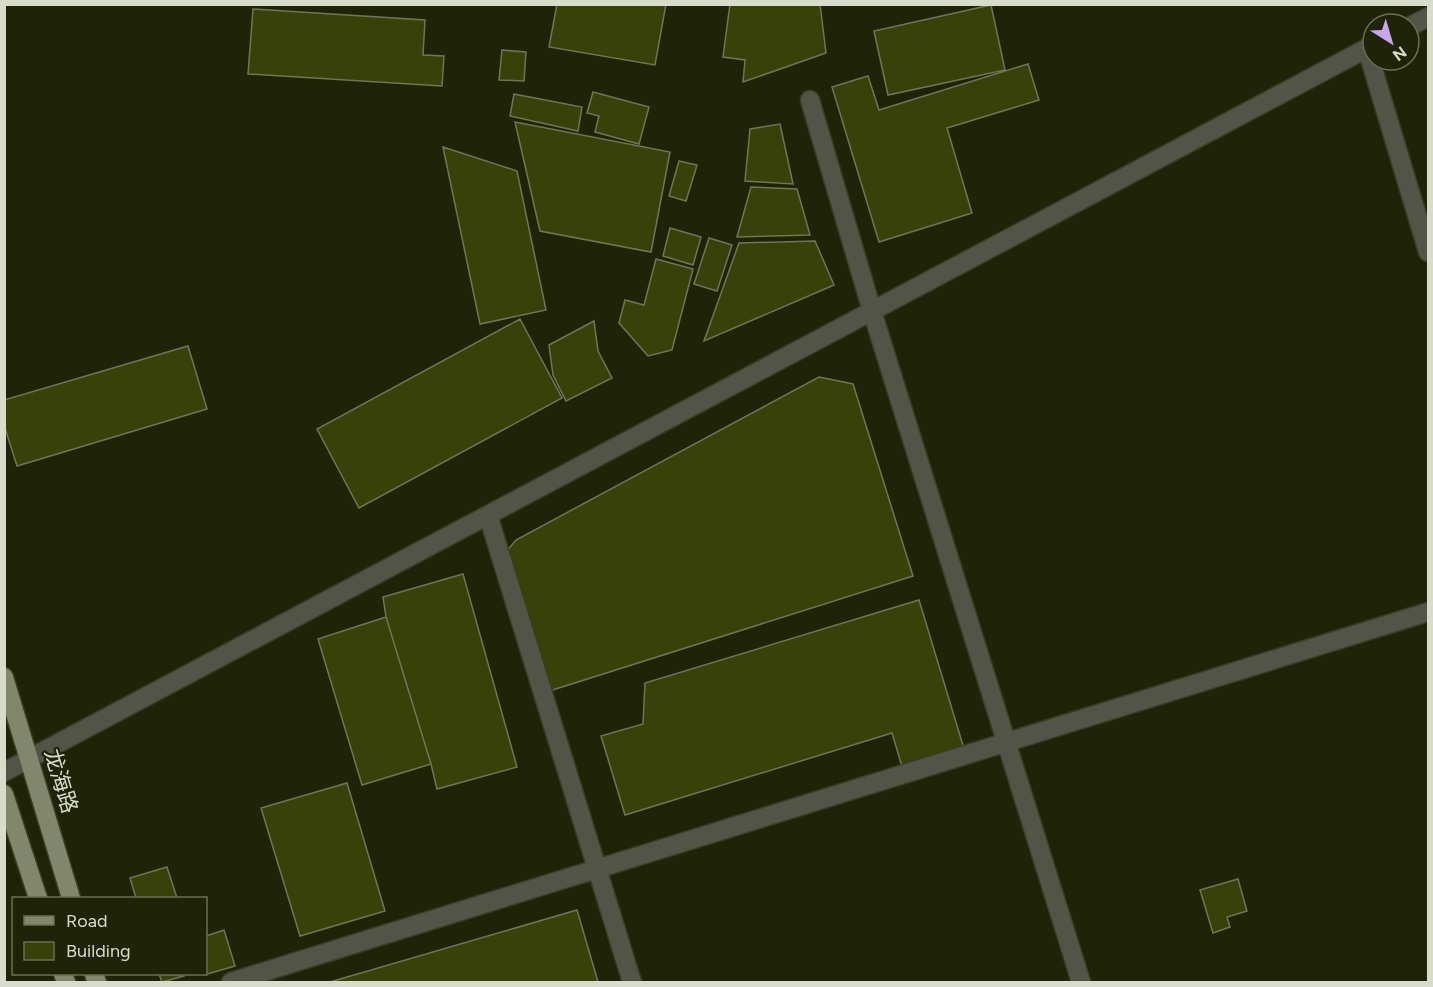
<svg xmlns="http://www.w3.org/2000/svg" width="1433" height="987" font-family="Figtree,'Noto Sans SC',sans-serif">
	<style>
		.building { fill: #384108; stroke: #6f7657; stroke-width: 1.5 }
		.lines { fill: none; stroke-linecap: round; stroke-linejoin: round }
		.minor-casing { stroke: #393e23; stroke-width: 21 }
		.major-casing { stroke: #393e23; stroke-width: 21 }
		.minor { stroke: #515447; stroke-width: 18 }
		.major { stroke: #81876c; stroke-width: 18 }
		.labels { text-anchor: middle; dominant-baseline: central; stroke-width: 4.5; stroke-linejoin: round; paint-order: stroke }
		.street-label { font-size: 22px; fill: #d7dccb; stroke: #1f2408 }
	</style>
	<rect width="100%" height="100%" fill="#1f2408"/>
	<path class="building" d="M557,4h109l-11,61 -106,-18z
		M730,4h90l6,49 -83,29 2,-22 -22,-3z
		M991,5l14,65 -117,25 -14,-64z
		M253,9l172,11 -2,35 21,1 -2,30 -194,-12z
		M502,50l24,2 -2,29 -25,-1z
		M1028,64l11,36 -92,28 25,85 -93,29 -47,-155 36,-11 11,34z
		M593,92l56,15 -10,37 -44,-12 4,-16 -12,-3z
		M514,94l68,13 -4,24 -68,-15z
		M515,122l155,30 -19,100 -111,-21z
		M780,124l13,60 -48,-3 5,-52z
		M443,147l74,24 29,139 -66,14z
		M679,161l18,4 -11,36 -17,-5z
		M751,187l46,2 13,46 -73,2z
		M670,228l31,9 -8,28 -30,-9z
		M709,238l23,7 -15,46 -23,-7z
		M815,241l19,44 -130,56 35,-98z
		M656,259l37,10 -21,81 -24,6 -29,-33 6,-23 19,5z
		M520,319l42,79 -203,110 -42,-79z
		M594,321l4,30 14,27 -46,23 -13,-26 -4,-30z
		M188,346l19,63 -190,57 -13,-41v-25z
		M819,377l34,7 60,192 -370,117 -42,-135 15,-18z
		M463,574l54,193 -80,22 -6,-25 -45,-147 -3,-20z
		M919,600l46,152 -62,18 -11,-37 -267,82 -24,-79 42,-12 2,-41z
		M386,617l45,147 -69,21 -44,-146z
		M347,783l38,128 -85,25 -39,-128z
		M167,867l10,31h-41l-6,-20z
		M1238,879l9,32 -20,6 3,10 -17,6 -13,-43z
		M577,910l21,72h-268z
		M224,930l11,36 -31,9 2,-39z
		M159,974h24l1,2 -22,6z"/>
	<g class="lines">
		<defs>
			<path id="minor" d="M1409,27l19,-10
				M1367,49l61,203
				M810,100l62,211 209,671
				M488,515l144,467
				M4,772l1369,-727
				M231,982l1197,-370"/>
			<path id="major" d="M4,677l67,221
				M4,794l34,104
				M63,974l3,8
				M94,974l3,8"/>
		</defs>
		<use href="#minor" class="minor-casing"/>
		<use href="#major" class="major-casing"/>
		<use href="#minor" class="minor"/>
		<use href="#major" class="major"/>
	</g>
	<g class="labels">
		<g class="street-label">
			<text transform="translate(61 781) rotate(73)">龙海路</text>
		</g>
	</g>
	<rect width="1433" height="987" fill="none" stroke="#d7dccb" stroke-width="12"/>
	<rect x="12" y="897" width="195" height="78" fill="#1f2408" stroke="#696e56" stroke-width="1.5"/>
	<rect x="24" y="916" width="30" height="9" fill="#81876c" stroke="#696e56" stroke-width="1.5"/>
	<text x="66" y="927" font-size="18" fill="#d7dccb">Road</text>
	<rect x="24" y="942" width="30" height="18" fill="#384108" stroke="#696e56" stroke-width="1.5"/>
	<text x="66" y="957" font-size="18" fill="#d7dccb">Building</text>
	<g transform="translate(1391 42) rotate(143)"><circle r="28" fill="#1f2408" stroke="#696e56" stroke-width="1.5"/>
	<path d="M0-4.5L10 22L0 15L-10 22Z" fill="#c8a6ef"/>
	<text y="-9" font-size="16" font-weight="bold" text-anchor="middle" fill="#d7dccb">N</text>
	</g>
</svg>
